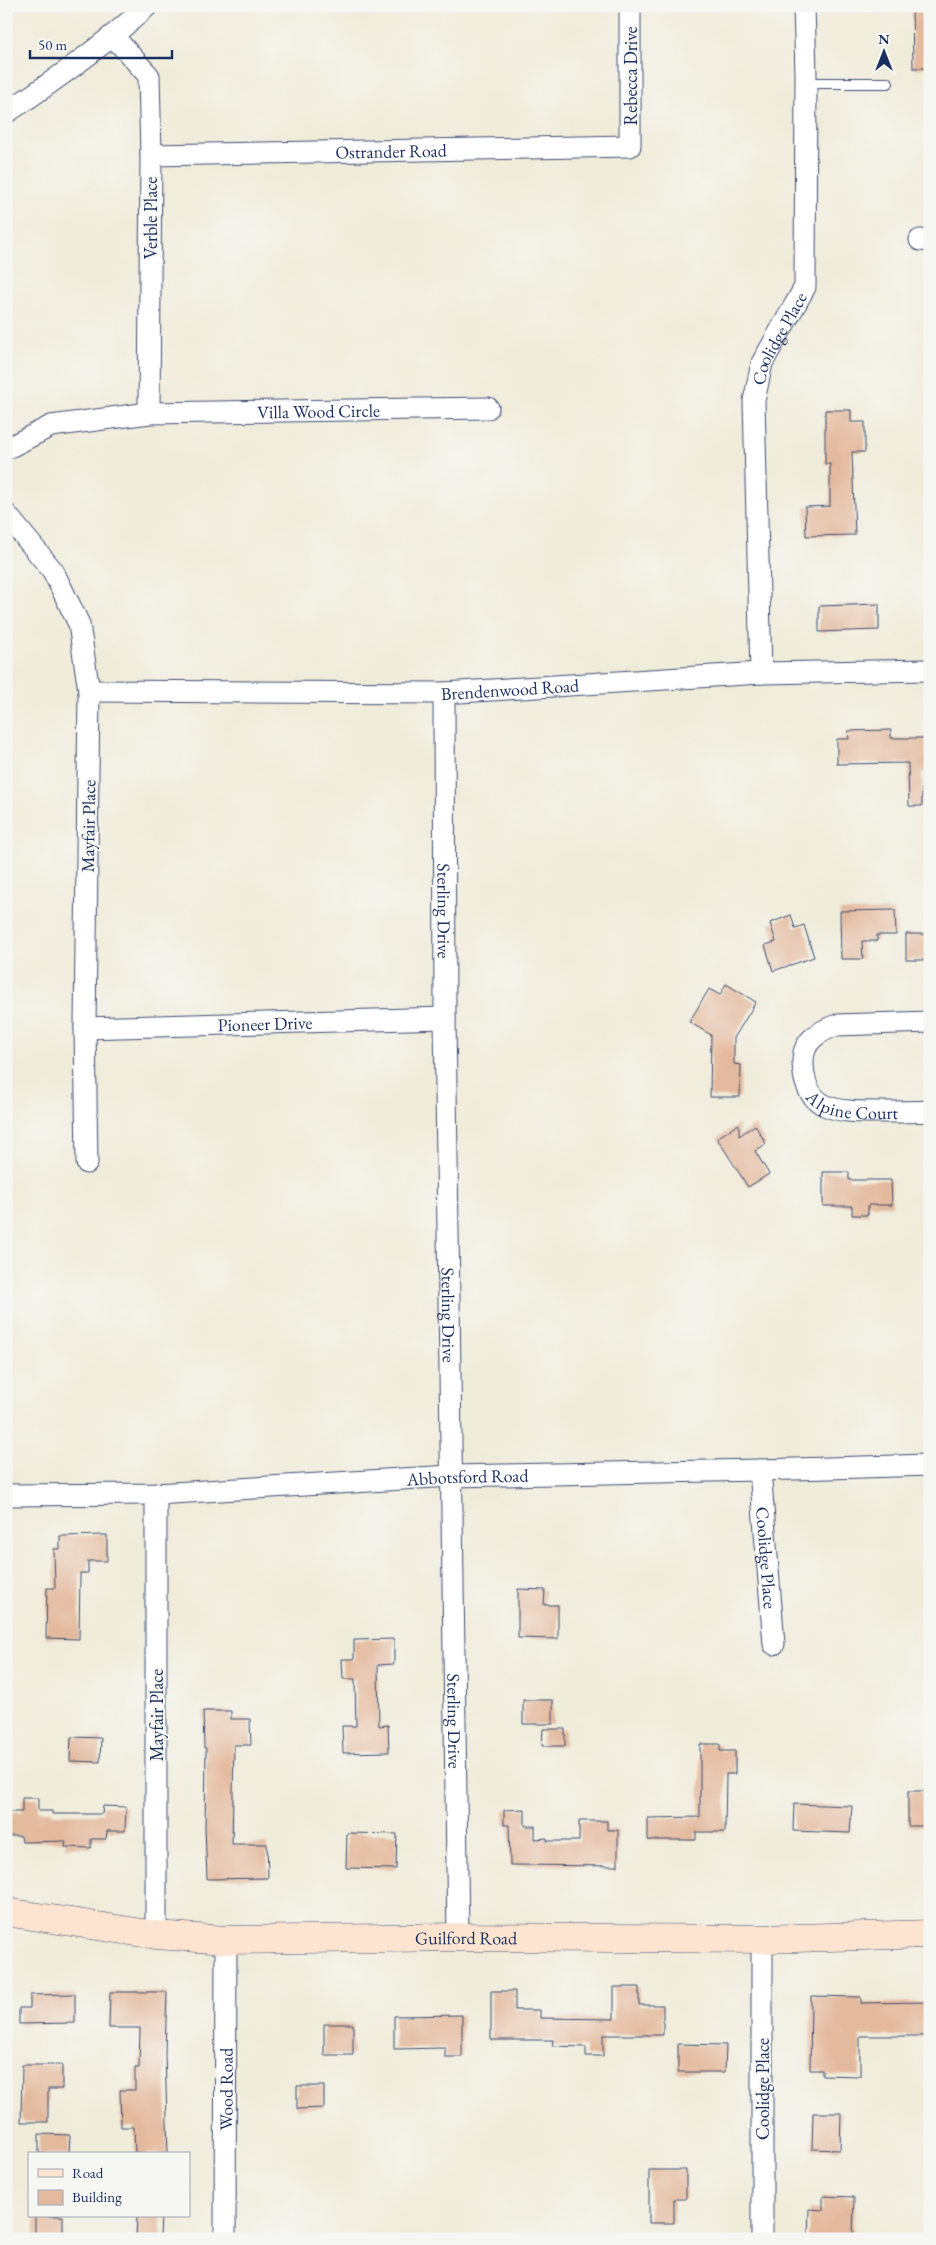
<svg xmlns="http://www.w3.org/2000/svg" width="936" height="2245" font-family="'EB Garamond',serif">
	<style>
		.building { fill: #e4ba9e }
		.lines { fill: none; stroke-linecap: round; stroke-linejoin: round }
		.lane-casing { stroke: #3b4b71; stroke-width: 12 }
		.street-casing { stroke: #3b4b71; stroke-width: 23 }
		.secondary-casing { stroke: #3b4b71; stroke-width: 29 }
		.lane { stroke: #fff; stroke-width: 10 }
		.street { stroke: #fff; stroke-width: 21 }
		.secondary { stroke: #fde4d1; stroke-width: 28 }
		.labels { text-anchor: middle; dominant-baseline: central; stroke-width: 4; stroke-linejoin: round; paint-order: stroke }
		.street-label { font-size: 18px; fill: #1b2f5e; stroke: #f6f6f2 }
	</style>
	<rect width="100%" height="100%" fill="#f6f6f2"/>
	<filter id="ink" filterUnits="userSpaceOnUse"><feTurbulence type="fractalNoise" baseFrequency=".02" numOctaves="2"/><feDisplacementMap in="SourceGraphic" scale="10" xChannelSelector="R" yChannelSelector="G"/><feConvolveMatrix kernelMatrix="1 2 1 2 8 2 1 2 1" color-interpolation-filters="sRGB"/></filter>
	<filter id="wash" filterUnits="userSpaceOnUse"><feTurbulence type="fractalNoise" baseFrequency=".0096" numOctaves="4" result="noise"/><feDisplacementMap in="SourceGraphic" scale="20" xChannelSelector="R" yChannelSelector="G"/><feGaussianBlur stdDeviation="1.12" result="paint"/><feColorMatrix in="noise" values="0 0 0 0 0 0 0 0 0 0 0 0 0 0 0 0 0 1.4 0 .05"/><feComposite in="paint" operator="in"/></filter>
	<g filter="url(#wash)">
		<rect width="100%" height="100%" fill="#f0ecda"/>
		<g id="blocks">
			<path class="building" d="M912,6h18v62h-17z
				M825,410h26v12h14v30h-13l3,83 -49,1 -1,-29 25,-1v-42h-5z
				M879,604v26l-60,2v-26z
				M891,730v8h39v34h-8v34h-13l-1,-43 -71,1v-25h12l-1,-8z
				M895,910l1,25h-19v6h-15l1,18h-22l-1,-48z
				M791,915l4,13 9,-3 10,32 -41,14 -8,-26 11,-3 -6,-19z
				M906,934h24v26h-24z
				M726,984l30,18 -22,36v26l7,1 -1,32h-30l1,-62 -22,-13 20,-33 11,6z
				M739,1124v12l16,-11 11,19 -11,7 14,23 -21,13 -31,-49z
				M823,1172h26v8h42l1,25h-24v10h-16v-9h-29z
				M107,1535v26h-19v12h-8l-1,66 -33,-1 1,-50h8l-1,-39h6v-13z
				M518,1589l27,1 -1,15h14v34l-40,-1z
				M394,1639v25l-16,1 1,61 9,-1 1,27 -46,1 -1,-27h14l-1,-47h-12l-1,-20h12v-19z
				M523,1700h30v24h-30z
				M203,1711h28v8h19l1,26h-17l-2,99h35l1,34 -61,1 -2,-52 1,-79h-2z
				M543,1729h22v17h-23z
				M71,1737l30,1 -1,24 -30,-1z
				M700,1744h20v7h15v23h-9l-1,58h-29v8h-48v-22l52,-1z
				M908,1791h22v35h-22z
				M22,1798h16v13h14v3h50l1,-8 23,1 -1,24h-18l-1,8h-15v9l-26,-1 1,-6 -44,1 -1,-6h-15v-24h16z
				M794,1804l58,2 -2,27 -57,-2z
				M525,1809v17h10v13l12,-1v3h32v-20h28v9h11v36l-108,-1 -1,-40h-5v-15z
				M347,1833l50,1 -1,35 -50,-1z
				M614,1987h25v18h24v30h-60v21h-17v-9l-34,-1 1,-6h-62v-49h24v19h25v8l74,1z
				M110,1992h57l-2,61 3,101h-33l-1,-27h-13l-1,-37h15v-22h4l1,-40h-31z
				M75,1994v29l-56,1v-16h11v-13z
				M811,1996l50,1v6l69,-1v34h-70v40l-38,-1v-5h-12z
				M462,2015v42h-17v-9l-51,1v-33z
				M324,2024h29v31h-29z
				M678,2044l48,1 -1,27h-47z
				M22,2065h40v24h-14v33h-27z
				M297,2086h27v22l-27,1z
				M813,2113h28l-1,37 -28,-1z
				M39,2134l31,1 -1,19h-30z
				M649,2170h37v29h-12v24h-25z
				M823,2196l31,1 -1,42 -45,-1 1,-29 14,1z
				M35,2216h28v23h-28z
				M137,2216h24l-1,23h-24z"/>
		</g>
	</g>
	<g filter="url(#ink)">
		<use href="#blocks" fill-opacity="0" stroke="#3b4b71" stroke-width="1"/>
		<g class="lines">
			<defs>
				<path id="lane" d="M806,83h82"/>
				<g id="street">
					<path d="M113,36l36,40 2,79 -2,258"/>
					<path d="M6,113c50,-33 97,-67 141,-107"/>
					<path id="s1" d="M151,155l479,-9v-140"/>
					<path d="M920,240l10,1"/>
					<path id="s2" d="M6,449l45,-23 98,-13 339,-5"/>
					<path d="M6,514l47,57 26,53 10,67 -4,337 2,135"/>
					<path id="s3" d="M761,673l-7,-272 8,-38 43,-76 1,-213 -2,-68"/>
					<path id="s4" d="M89,691l355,2 317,-20 169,-3"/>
					<path id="s5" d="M444,693l1,325 13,919"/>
					<path id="s6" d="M930,1022l-93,3c-17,6 -34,15 -34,36 0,50 34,51 73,51 18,0 36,0 54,-1"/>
					<path id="s7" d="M85,1028l360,-10"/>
					<path id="s8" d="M760,1470l14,174"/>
					<path id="s9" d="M6,1495l150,-1 295,-18 309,-6 170,-5"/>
					<path d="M156,1935v-441"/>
					<path id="s10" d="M225,2239l1,-299"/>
					<path d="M762,2239v-300"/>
				</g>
				<g id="secondary">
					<path id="s11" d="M6,1912l150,23 70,5 232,-3 304,2 168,-5"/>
				</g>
			</defs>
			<use href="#lane" class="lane-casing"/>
			<use href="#street" class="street-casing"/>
			<use href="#secondary" class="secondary-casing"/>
			<use href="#lane" class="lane"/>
			<use href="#street" class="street"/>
			<use href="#secondary" class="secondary"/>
		</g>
	</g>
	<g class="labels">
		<g class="street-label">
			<text transform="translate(630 76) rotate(-90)">Rebecca Drive</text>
			<text stroke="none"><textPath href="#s1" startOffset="240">Ostrander Road</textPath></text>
			<text transform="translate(150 218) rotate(-90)">Verble Place</text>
			<text stroke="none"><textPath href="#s3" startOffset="340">Coolidge Place</textPath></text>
			<text stroke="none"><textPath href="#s2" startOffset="319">Villa Wood Circle</textPath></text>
			<text stroke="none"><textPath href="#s4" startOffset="421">Brendenwood Road</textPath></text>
			<text transform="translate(88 826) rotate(-89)">Mayfair Place</text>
			<text stroke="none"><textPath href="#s5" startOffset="218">Sterling Drive</textPath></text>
			<text stroke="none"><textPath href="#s7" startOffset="180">Pioneer Drive</textPath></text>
			<text stroke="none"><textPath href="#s6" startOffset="226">Alpine Court</textPath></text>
			<text stroke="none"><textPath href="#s5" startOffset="622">Sterling Drive</textPath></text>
			<text stroke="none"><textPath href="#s9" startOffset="462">Abbotsford Road</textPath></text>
			<text stroke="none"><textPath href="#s8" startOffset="88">Coolidge Place</textPath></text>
			<text transform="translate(156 1715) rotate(-90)">Mayfair Place</text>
			<text stroke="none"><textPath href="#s5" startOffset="1028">Sterling Drive</textPath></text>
			<text stroke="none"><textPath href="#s11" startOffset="462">Guilford Road</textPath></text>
			<text stroke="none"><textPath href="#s10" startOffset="150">Wood Road</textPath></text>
			<text transform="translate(762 2089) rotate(-90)">Coolidge Place</text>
		</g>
	</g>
	<rect width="936" height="2245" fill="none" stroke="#f6f6f2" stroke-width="25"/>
	<rect x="28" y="2152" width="162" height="65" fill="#f6f6f2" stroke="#9ea6b7"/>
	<rect x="38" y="2169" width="25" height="8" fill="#fde4d1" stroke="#9ea6b7"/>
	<text x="72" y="2178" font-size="15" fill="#1b2f5e">Road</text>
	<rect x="38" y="2190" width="25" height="15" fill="#e4ba9e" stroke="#9ea6b7"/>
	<text x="72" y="2202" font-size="15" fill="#1b2f5e">Building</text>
	<g transform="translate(884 52)" stroke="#f6f6f2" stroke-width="4" paint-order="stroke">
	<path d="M0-4L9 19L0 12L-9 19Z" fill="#1b2f5e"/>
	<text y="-8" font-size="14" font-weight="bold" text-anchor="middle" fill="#1b2f5e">N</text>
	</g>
	<path d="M30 50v8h142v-8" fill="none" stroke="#1b2f5e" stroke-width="2.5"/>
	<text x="38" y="50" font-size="15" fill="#1b2f5e" stroke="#f6f6f2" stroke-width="4" paint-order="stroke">50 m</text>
</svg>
